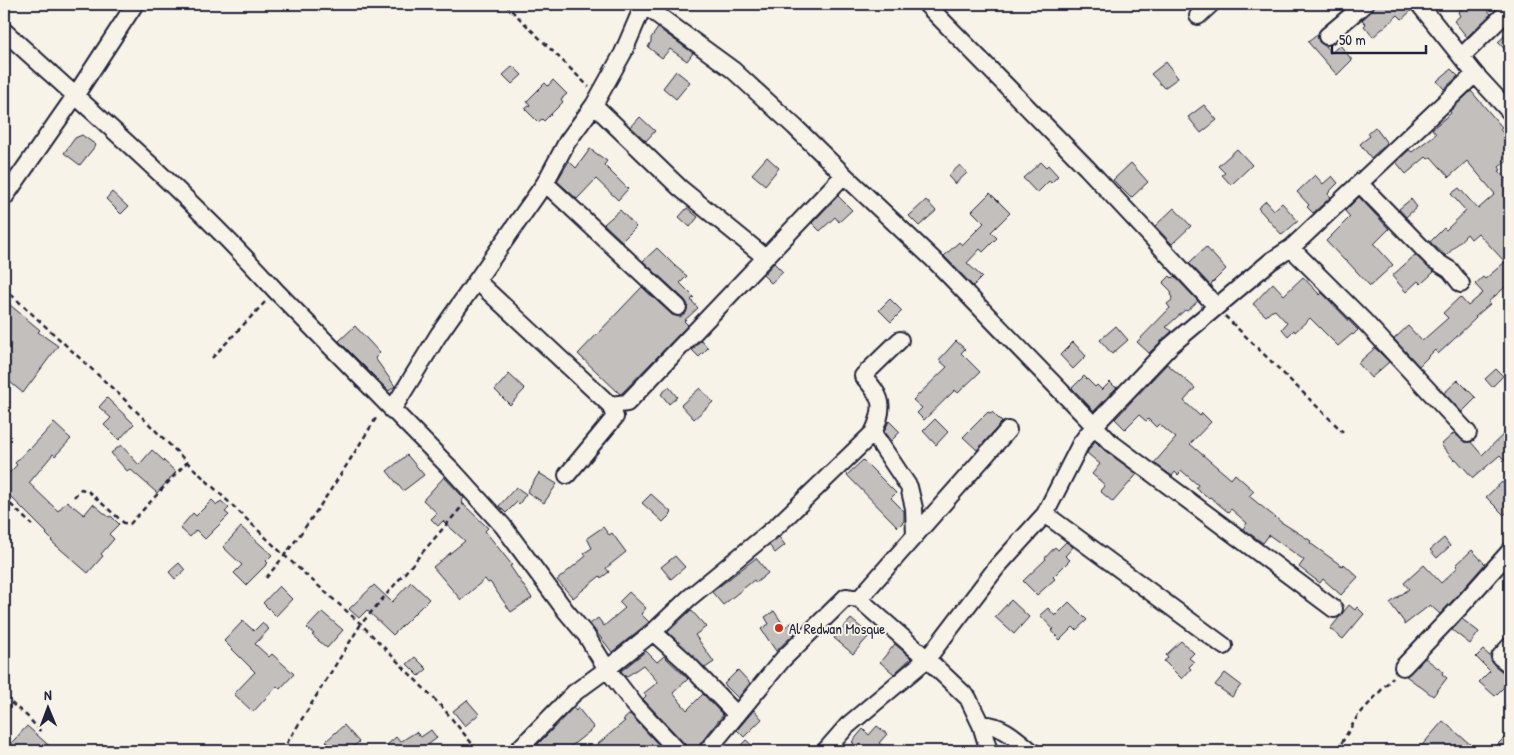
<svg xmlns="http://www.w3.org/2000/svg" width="1514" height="755" font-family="'Patrick Hand',sans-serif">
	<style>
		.building { fill: #c2bfbd; stroke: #22223b }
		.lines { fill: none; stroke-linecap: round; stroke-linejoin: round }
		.minor-casing { stroke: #22223b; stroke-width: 20 }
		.path { stroke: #22223b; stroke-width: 2.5; stroke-dasharray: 5 4; stroke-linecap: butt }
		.minor { stroke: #f7f3e8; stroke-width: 16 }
		.poi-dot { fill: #c8321e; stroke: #f7f3e8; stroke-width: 2 }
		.labels { text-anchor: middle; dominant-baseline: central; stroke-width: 4; stroke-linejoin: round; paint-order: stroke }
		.poi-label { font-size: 15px; fill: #22223b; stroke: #f7f3e8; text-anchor: start }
	</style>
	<rect width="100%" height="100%" fill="#f7f3e8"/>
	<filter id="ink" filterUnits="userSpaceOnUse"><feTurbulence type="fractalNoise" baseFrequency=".02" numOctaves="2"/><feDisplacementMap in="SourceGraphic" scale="10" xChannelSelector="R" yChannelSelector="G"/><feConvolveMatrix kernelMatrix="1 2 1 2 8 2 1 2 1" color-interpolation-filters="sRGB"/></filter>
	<g filter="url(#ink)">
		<path class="building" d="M1375,4h34l-1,3 3,4 -9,8 -4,-4 -25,22 -9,-11 2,-2 -4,-4 10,-9z
			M1468,4h15l8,10 -24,23 -13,-16 6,-5 -2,-4z
			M658,28l35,25 -6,8 -17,-12 -8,9 -14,-11 3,-5v-4z
			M1510,31v24l-12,-13z
			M1317,35l2,7 6,4 6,7 9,-8 12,15 -15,15 -29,-33z
			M1166,62l12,16 -14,10 -13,-14z
			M513,66l9,9 -10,9 -9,-9z
			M1451,69l7,7 -14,13 -7,-8z
			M676,71l14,11 -14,17 -13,-11z
			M553,80l14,14 -6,5 2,3 -19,19 -2,-2 -4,3 -13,-13 5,-4 -3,-4 18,-18 3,3z
			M1471,91l31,36 -2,2 10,13v16l-11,9 2,3 -2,1 11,11v101l-22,19 2,2 -15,13 1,1 -25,24 -13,12 -3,-4 -16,16 -25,-27 14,-13 14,15 26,-23 -5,-5 17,-16 8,9 15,-13 -8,-9 8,-7 2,2 20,-17 -27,-29 -7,6 -4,-5 -21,22 -16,-14 14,-14 2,2 20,-19 -15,-17 8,-6 19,21 17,-15 -28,-33 -18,16 -18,-20 -3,2 -2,-2 -20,17 -10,-12 13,-12 3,2 24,-18 -4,-5 19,-16 -1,-2z
			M1204,105l13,15 -16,13 -13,-16z
			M640,117l15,14 -9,10 -15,-14z
			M1375,127l12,16 -16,15 -11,-14 10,-8 -2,-3z
			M82,135l14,10 -16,20 -16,-12 11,-15z
			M590,149l17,12 -3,4 24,24 -10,11 -22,-21 -19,20 -20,-18 12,-20 7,7z
			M1237,149l15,16 -21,20 -9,-10 3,-2 -7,-7z
			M767,157l12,11 -14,17 -13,-11z
			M1041,162l5,5 2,-2 10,11 -7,7 -2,-2 -12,12 -14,-15z
			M1131,163l17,19 -17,16 -18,-18z
			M960,165l7,8 -12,11 -7,-8z
			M1315,175l8,9 9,-8 6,7 -8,8 -2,3 3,3 -18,16 -6,-6 2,-2 -12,-13z
			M112,192l16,15 -7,7 -15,-15z
			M990,193l20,20 -19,19 6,6 -14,14 -3,-3 -13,14 15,14 -9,9 -29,-30 15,-14 3,3 22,-22 -12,-12z
			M838,196l14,14 -13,12 -4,-5 -15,14 -8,-8z
			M1359,197l30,32 -15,15 19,21 -23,21 -24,-26 -1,1 -19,-20 24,-24 -5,-6z
			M1411,199l6,8 -11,10 -7,-8z
			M926,200l10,11 -17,15 -10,-10z
			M1266,201l8,9 8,-7 16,18 -16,14 -24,-27z
			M687,208l11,9 -8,10 -11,-10z
			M1174,208l17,18 -19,18 -17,-18z
			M620,210l16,17 -14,14 -18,-17z
			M1206,247l20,22 -15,15 2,4 -24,-25z
			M657,248l18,18 12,10 -7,7 14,14 -3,3 7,8 -14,13 4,4 -66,68 -2,1 -42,-40 64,-67 30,28 8,2 6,-4 2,-8 -3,-5 -42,-39z
			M1415,255l19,17 -13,12 -3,-3 -12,11 -14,-16z
			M774,263l9,9 -12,11 -8,-8z
			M1170,276l2,2 2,-2 24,25 -11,10 -2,-1 -19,17 6,4 -23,22 -12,-11 33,-34 -3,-4 5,-4 -1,-9 -8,-8z
			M1303,277l17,18 2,-2 36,37 -5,5 -1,-1 -14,12 -28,-28 -15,14 -1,-2 -6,6 -6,-7 5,-6 -13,-14 -8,7 -13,-12 20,-21 11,12z
			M890,299l12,12 -11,11 -12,-12z
			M4,300l36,30 -2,2 20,14 -35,47 -19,-16z
			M355,326l25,27 -5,5 20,28 -6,5 -50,-50z
			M1116,326l12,14 -16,14 -12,-14z
			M701,340l7,8 -9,9 -7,-7z
			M956,341l9,8 -4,4 19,19 -22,21 -3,-3 -31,30 -7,-7 5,-5 -9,-8 34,-33 -8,-7z
			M1073,342l13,14 -13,13 -13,-14z
			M1375,348l14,14 -18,16 -13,-15z
			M1167,364l28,24 -11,13 16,15 2,-3 9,9 -21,22 41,35 4,-5 19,17 -5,5 32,26 30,19 -1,2 32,23 2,-2 14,13 -17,18 -18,-16 -3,4 -21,-16 5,-7 -35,-25 -6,8 -20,-14 4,-6 -16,-14 -3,3 -18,-15 -1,1 -13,-10 2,-3 -16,-14 -4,4 -3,-3 -3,4 -18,-13 22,-25 -17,-14 -3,3 -8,-8 -2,2 -7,-6 -14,14 -10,-10z
			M1496,369l7,7 -11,11 -7,-8z
			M509,374l16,15 -15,16 -15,-15z
			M1084,376l11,11 2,-2 5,5 8,-8 5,5 3,-1 -24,25 -22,-23z
			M1458,380l18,18 -14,14 -18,-19z
			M669,387l8,10 -8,7 -8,-10z
			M700,388l13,14 -19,17 -13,-14z
			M107,398l27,26 -15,16 -15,-15 7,-7 -12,-11z
			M988,412l2,1 2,-1 10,10 -25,28 -14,-13z
			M935,419l13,13 -12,13 -13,-14z
			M889,421l11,11 -9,9 -7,-9z
			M54,423l17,16 -16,17 -2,-2 -24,29 29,28 9,-10 17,14 9,-11 16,13 2,-1 8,8 -10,10 5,5 -13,15 2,2 -15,17 -37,-32 1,-1 -6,-6 1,-1 -43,-43v-12l13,-13 -2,-2 14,-15 1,1z
			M1510,428v38l-10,-11 -27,23 -17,-19 -2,1 -13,-15 13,-12 11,9h6l11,13z
			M1095,441l9,9 33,24 -24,28 -13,-11 5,-6 -13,-11 8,-10 -13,-11z
			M121,445l18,20 13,-15 24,22 -19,21 -27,-24 -3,2 -16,-18z
			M407,455l17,20 -21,16 -16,-20z
			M863,460l33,33 -5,5 13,13v10l-6,6 -51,-52z
			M539,473l18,11 -13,19 -17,-11z
			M444,477l20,21 -3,4 27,26 -3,3 27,34 -2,1 22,32 -21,14 -21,-30 -2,1 -3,-4 -24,21 -28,-33 32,-26 -22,-20 -5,5 -7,-7 6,-6 -14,-13z
			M1502,482l8,9v18l-6,6 -18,-18z
			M516,487l10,7 -7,10 -2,-2 -11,11 -7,-7z
			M651,494l21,19 -9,9 -21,-19z
			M212,500l5,5 4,-4 8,7 -4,4 4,3 -24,24 -9,-9 -6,7 -10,-9 13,-15 3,3z
			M241,527l31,28 -6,6 2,2 -22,22 -12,-12 8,-8 -19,-18z
			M603,527l6,8 3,-2 14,19 -20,16 3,4 -8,6 -1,-2 -27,22 -16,-18 29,-24 -2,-3 8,-5 -5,-10z
			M779,537l6,8 -10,8 -6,-8z
			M1444,538l6,8 -13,12 -7,-8z
			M1066,542l7,5 -8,9 5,4 -17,17 2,2 -18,16 -14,-14 23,-22 -1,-1 10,-11 3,3z
			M1472,550l13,14 -30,34 -15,16 -10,-9 -26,20v-3l-14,-19 19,-14 -5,-6 20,-18 17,18 17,-16 -2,-2z
			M675,556l10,11 -14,12 -10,-12z
			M756,558l12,15 -12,10 -2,-3 -31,25 -11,-13z
			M179,563l6,7 -10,9 -6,-7z
			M411,582l18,17 -36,36 -26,-25 -8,8 -10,-9 25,-24 18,17z
			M279,586l13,13 -16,17 -13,-13z
			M629,592l17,16 -5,6 8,8 -37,30 -22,-28 8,-6 6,8 21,-18 -6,-6z
			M1011,600l18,17 -15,17 -19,-17z
			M1069,602l18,18 -11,10 -3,-3 -13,13 -9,-9 2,-2 -13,-14 8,-7 7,8z
			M1349,605l6,5 2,-3 7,7 -21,25 -13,-10z
			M691,610l15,17 -11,8 19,27 -9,6 -37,-36z
			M774,611l11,16 8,-5 3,10 -20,19 -15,-22 8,-5 -4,-7z
			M322,612l21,18 -16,18 -15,-13 2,-1 -7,-6z
			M851,619l19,16 -17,19 -19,-16z
			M1462,619l17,13 -9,12 -18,-14z
			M243,621l11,10 8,-8 7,6 -14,15 14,13 3,-3 22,20 -14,15 -3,-3 -24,26 -19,-18 21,-22 -31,-31z
			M1181,641l13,12 -5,5 5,4 -5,5 2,2 -9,10 -18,-18 4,-3 -2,-3z
			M895,644l16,14 -17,16 -14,-12z
			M1483,650l7,6 4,9 10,8 6,2v6l-15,15 -16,-14 11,-11 -14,-14z
			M646,651l11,11 7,-6 24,23 -15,14 14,17 16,-16 20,21 -24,30 -2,6h-9l-3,-7 -42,-45 3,-3 -2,-3 14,-11 -15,-17 -17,12 -5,-6z
			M415,657l12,12 -8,7 -12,-12z
			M1425,658l18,14 -1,2 5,4 -14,18 -27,-20z
			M738,670l12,13 -12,15 -14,-14z
			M1225,673l16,12 -9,12 -17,-12z
			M467,700l12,14 -14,12 -12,-15z
			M573,708l3,3 2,-3 16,20 -29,23h-21l-6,-7z
			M754,710l8,9 -18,18 -7,-7z
			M630,714l34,37h-59l-7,-7 27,-23 -2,-1z
			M1443,721l35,30h-61z
			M344,725l15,17 -11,9h-12l-10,-10z
			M27,726l28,25h-51z
			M877,726l10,8 -8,9 10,8h-43l8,-8 -2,-1 11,-13 6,6z
			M431,730l6,8 -17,13h-30l1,-1 -4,-5 9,-8 4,5 16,-10 5,5z
			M1510,732v19h-19z
			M746,740l12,11h-23z"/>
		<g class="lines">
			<defs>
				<path id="minor" d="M926,4l161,164 129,138
					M1419,4l56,70 35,38
					M644,5l89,65 62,57 49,48 92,87 174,180 224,167
					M1198,16l13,-12
					M4,31c92,84 188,167 272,260l177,180 50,55 62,84 21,25 21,34 27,35 44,47
					M1327,36l38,-32
					M1462,56l48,-47
					M594,105l86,83 85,69
					M545,183l133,124
					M1360,184l74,76 16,10 11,14
					M4,198l71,-102 60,-92
					M1291,248l73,73 104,112
					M477,281l133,124 5,12 -48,58
					M610,405l17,-2 217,-228
					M392,410l47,-76 106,-151 22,-41 27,-37 29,-52 21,-49
					M873,433l36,54 5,21 1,28
					M1045,514l179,132
					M859,599l149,-169
					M653,632l30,27 54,56
					M1510,646l-10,11 10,8
					M1403,667l59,-62 48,-54
					M981,725l8,26
					M517,751l57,-58 33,-24 46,-37 36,-34 89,-73 95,-92c13,-27 9,-36 -10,-57l37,-36
					M707,751l76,-92 63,-62 13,2 68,60 41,39 13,27c18,-3 37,15 50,26
					M825,751l22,-25 80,-67 70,-92 48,-53 36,-71 13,-17 76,-80 101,-85 20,-13 184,-174"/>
			</defs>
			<use href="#minor" class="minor-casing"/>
			<path class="path" d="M505,4l84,83
				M4,288l120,111 63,63 98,94 76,68 82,84 35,43
				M1225,316l118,116
				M212,358l55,-58
				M74,497l7,-8 7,2 36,32 6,1 57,-62
				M4,498l28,27
				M266,578c43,-51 77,-107 112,-163
				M4,697l23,19 14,16
				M282,751l79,-127 103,-120
				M1337,751l20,-34 36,-40"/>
			<use href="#minor" class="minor"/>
		</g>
	</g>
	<circle class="poi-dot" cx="779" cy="628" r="5"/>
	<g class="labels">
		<g class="poi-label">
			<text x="789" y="628">Al Redwan Mosque</text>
		</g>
	</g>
	<rect width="1514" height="755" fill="none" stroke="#f7f3e8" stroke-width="20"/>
	<rect x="10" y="10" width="1494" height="735" fill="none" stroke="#22223b" stroke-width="2" filter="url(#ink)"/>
	<g transform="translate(48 708) rotate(359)" stroke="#f7f3e8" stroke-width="4" paint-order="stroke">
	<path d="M0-4L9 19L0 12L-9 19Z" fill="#22223b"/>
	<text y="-8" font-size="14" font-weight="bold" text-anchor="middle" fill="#22223b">N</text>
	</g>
	<path d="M1332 45v8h94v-8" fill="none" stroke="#22223b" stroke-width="2.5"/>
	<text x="1339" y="45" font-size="15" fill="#22223b" stroke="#f7f3e8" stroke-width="4" paint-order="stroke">50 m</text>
</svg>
